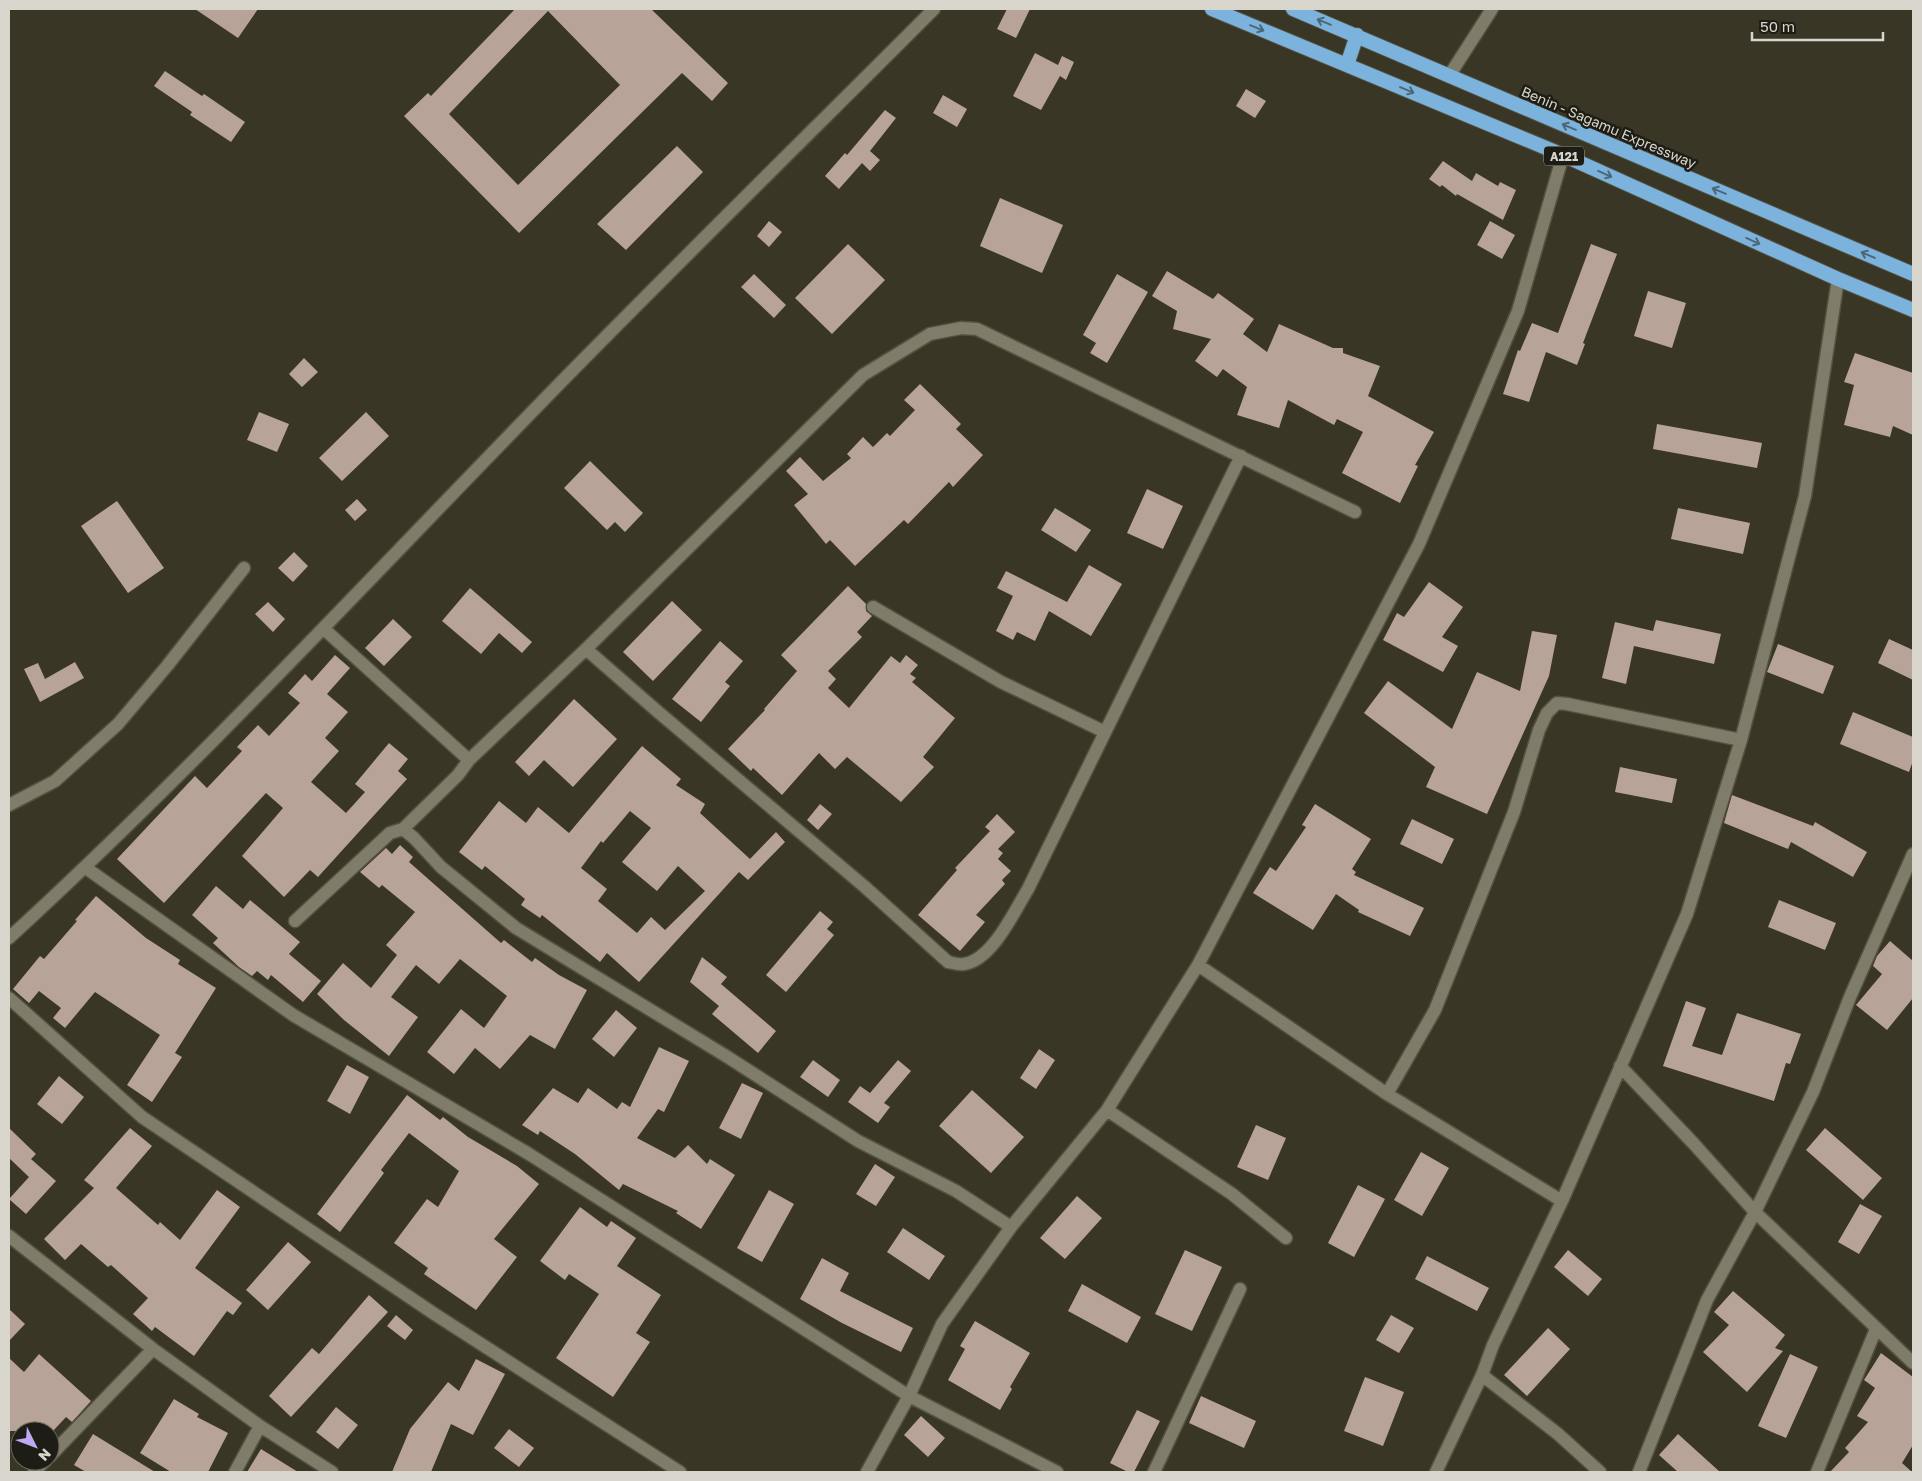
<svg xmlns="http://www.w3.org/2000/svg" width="1922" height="1481" font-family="'Golos Text',sans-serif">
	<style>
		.building { fill: #b7a397; fill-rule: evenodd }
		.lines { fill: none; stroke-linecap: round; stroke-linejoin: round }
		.minor-casing { stroke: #545142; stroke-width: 15 }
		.trunk-casing { stroke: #545142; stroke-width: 16 }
		.minor { stroke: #7f7c69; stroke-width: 12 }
		.trunk { stroke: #7bb3dc; stroke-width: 14 }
		.oneway { stroke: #4c6878 }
		.labels { text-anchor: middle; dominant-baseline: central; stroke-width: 5; stroke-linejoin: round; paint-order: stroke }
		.shield { fill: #1e1d15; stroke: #a09e95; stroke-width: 1 }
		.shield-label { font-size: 12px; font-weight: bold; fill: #d8d6cc }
		.street-label { font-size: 14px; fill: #d8d6cc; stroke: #1e1d15 }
	</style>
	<rect width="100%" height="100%" fill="#393625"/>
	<path class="building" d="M195,9h63l-20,29z
		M515,9h136l77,74 -16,18 -30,-28 -163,160 -115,-117 24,-23 3,3zM548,11l72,74 -102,100 -69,-71z
		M1007,9h23l-14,29 -19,-9z
		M1035,53l23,12 4,-9 12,6 -8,18 -6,-4 -19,34 -28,-14z
		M165,71l37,25 2,-2 41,28 -14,20 -41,-27 2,-3 -38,-26z
		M1246,89l20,12 -11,17 -19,-12z
		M943,95l24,14 -10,18 -24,-14z
		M885,110l11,8 -26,33 10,9 -10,11 -8,-8 -23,26 -14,-13 20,-23 2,2z
		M677,146l26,26 -77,78 -29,-26z
		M1443,161l29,20 4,-8 22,13 2,-4 16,8 -13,30 -46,-26 -1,2 -14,-11 -2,2 -11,-8z
		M1000,198l63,27 -21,48 -62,-27z
		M769,221l13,11 -13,15 -12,-11z
		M1490,221l25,14 -13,24 -25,-14z
		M848,244l37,36 -53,54 -37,-36z
		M1591,244l26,10 -34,89 2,1 -8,21 -31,-13 -17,50 -26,-8 15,-44 2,1 12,-28 26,10z
		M1167,271l46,28 5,-6 36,26 -11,15 24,18 12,-28 54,24h10v5l37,13 -12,30 66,36 -19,33 3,1 -18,37 -58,-30 21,-41 -26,-13 -3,6 -46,-25 -9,28 -42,-13 10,-28 -24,-18 -6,8 -22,-16 16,-22 -38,-10 4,-18 -25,-15z
		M754,274l32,31 -12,13 -33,-31z
		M1117,274l31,18 -41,71 -17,-10 6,-10 -13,-8z
		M1648,291l38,12 -14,45 -38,-12z
		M1855,353l58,20v62l-20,-9 -3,11 -46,-12 10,-40 -10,-3z
		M304,358l14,14 -16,15 -13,-13z
		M920,384l41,40 -5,5 27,26 -30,32 -4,-5 -41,42 -4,-4 -49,46 -25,-26 -4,4 -32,-39 14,-11 -22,-23 14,-14 23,24 28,-23 -4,-4 16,-17 10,10 14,-14 3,3 25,-26 -11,-10z
		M259,412l30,12 -12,28 -30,-12z
		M366,412l23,24 -47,45 -23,-23z
		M1657,424l105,19 -5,25 -104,-19z
		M590,461l53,52 -18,19 -10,-10 -8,8 -43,-42z
		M1147,489l36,17 -20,43 -36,-16z
		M357,499l10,11 -12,11 -10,-11z
		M117,501l47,67 -36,25 -47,-67z
		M1055,508l36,22 -15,22 -35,-22z
		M1678,508l72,15 -7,31 -72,-15z
		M294,552l14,14 -15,16 -15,-14z
		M1089,565l33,19 -31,52 -42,-25 -14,30 -18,-9 -4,8 -17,-9 17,-35 -16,-8 9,-17 61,31z
		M1429,582l34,25 -21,30 16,9 -15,26 -60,-32 14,-27 7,4z
		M848,586l18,18v7l6,5 -15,16 5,5 -34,34 8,8 -8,9 21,20 42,-52 9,7 6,-8 12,10 -8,9 6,4 -4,4 43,36 -32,39 11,10 -33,35 -54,-45 -12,12 -16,-16 -37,42 -29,-27 -2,3 -23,-22 37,-39 -1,-1 33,-38 -16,-16z
		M470,588l62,54 -10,11 -23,-20 -18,21 -39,-33z
		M672,601l30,29 -49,51 -30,-29z
		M268,602l17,17 -12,13 -18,-18z
		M393,619l19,18 -28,29 -19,-18z
		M1656,620l65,14 -7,30 -80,-18 -8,38 -24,-6 13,-56 38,9z
		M1532,631l25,4 -8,41 -62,138 -61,-27 9,-20 -71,-54 24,-32 64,48 25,-57 43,19z
		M1889,639l24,11v30l-35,-17z
		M720,641l23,20 -18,21 5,4 -29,36 -29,-23z
		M1778,644l56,22 -11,28 -56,-22z
		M335,655l15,13 -23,26 21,18 -23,26 14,13 -28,31 35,31 19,-21 -10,-8 34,-41 19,16 -10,12 9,8 -89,98 -8,-7 -26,27 -42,-41 41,-48 -17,-15 -102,110 -47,-44 78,-83 12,12 35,-37 -5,-4 21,-22 11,11 31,-33 -12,-10 17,-19 7,7z
		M75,662l9,16 -44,24 -16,-33 14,-6 7,16z
		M574,699l43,40 -44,48 -29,-27 -15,16 -14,-14z
		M1853,712l60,25v24l-4,11 -69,-28z
		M642,746l39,33 -5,6 29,19 -5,9 50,46 26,-27 9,10 -37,38 -9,-8 -100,110 -32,-29 -7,9 -58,-47 -2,3 -19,-13 4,-6 -40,-33 -3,4 -23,-18 40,-51 27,22 12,-16 31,26zM630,811l21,17 -29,34 35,29 21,-25 27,25 -40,39 -14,-13 -14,16 -39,-32 9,-12 -26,-21 20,-27 2,2z
		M1620,767l57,12 -5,24 -57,-11z
		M1732,795l81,31 2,-4 52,30 -14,25 -62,-35 -3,7 -64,-26z
		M820,804l12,10 -14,16 -11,-10z
		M1315,804l56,35 -19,30 4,3 -2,3 70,33 -14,28 -52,-24 1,-2 -23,-16 -23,36 -60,-37 17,-26 6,4 30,-44 -4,-2z
		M997,814l18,18 -17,17 5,4 -5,6 13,12 -9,9 3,4 -29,31 9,7 -25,29 -42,-36 39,-45 -2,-2 35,-37 -5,-4z
		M1412,819l42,20 -12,25 -42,-20z
		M400,845l13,12 -4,5 92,81 3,-3 28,22 3,-4 24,17 28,15 -32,59 -25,-14 -30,34 -25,-21 -21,26 -27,-22 34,-43 23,19 23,-32 -47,-37 -21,25 -23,-19 -25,32 27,20 -29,39 -45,-36 -27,-26 26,-31 28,25 26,-33 -11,-10 29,-33 -33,-27 -3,3 -19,-16 26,-24 6,6z
		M216,886l27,23 7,-9 50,42 -11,12 32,27 -18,21 -32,-27 -3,5 -11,-9 -5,5 -13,-9 -26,-24 5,-5 -26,-23z
		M96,896l50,42 34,22 -2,4 38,24 -41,65 7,4 -30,45 -25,-17 33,-50 -65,-43 -30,36 -12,-10 8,-10 -22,-17 -10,12 -16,-14 27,-33 4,3 33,-38 -2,-1z
		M1779,900l57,23 -11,27 -57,-23z
		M820,911l13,11 -6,7 7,6 -48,57 -20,-17z
		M1890,941l23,20v37l-26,32 -31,-25 26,-31 -9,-8 4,-10z
		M702,957l25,20 -6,7 55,47 -18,22 -46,-39 7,-8 -29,-24z
		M1686,1001l20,7 -14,38 30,9 15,-42 64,21 -11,30 -4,-1 -12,38 -111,-35z
		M616,1010l21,18 -23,29 -22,-18z
		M659,1047l30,14 -25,51 -6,-3 -21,29 38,20 13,-13 19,19 3,-5 25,16 -34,54 -25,-16 2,-2 -55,-27 -4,6 -44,-36 -35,-23 -2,4 -16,-10 31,-37 25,15 10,-15 29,21 5,-7 8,5z
		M1039,1049l16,11 -19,29 -16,-11z
		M813,1060l27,20 -12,17 -28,-20z
		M898,1060l13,11 -27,32 6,4 -12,16 -30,-21 12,-16 10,7z
		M347,1065l22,12 -19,37 -23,-13z
		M59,1076l25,21 -22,27 -25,-20z
		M742,1083l21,10 -22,46 -22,-11z
		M972,1090l52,47 -33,36 -52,-47z
		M407,1095l33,25 3,-3 25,20 49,29 22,18 -45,55 23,18 -41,53 -52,-36 4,-6 -34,-25 33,-44 11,8 21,-36 -50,-38 -28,37 3,3 -44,59 -23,-18z
		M1256,1125l30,13 -18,42 -31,-13z
		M9,1128l27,26 -5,5 25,22 -30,33 -17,-15 20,-22 -20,-19z
		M130,1128l22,18 -36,42 42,37 2,-3 20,18 37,-50 23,17 -45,61 47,35 -9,12 -6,-4 -33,45 -39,-29 -3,4 -19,-17 15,-16 -37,-33 -3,2 -27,-23 -16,16 -21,-21 50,-51 -10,-8z
		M1825,1128l57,50 -19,22 -57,-50z
		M1421,1152l28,16 -27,48 -28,-16z
		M875,1164l20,13 -19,29 -20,-12z
		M1358,1185l27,14 -31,58 -26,-14z
		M769,1190l25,14 -32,58 -25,-14z
		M1077,1196l25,22 -37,41 -25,-21z
		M1860,1204l22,12 -23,38 -21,-12z
		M580,1207l27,20 4,-6 25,17 -19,28 44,29 -25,38 14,9 -37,55 -57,-39 43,-64 -30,-20 -4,6 -25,-19z
		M903,1228l42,28 -16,24 -42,-28z
		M288,1242l23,20 -43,48 -22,-20z
		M1185,1250l37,17 -30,64 -37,-17z
		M1568,1250l34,29 -14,17 -34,-29z
		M1427,1256l62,32 -12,23 -62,-32z
		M822,1258l27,15 -9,18 73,37 -12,24 -59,-29 -42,-24z
		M1082,1284l59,33 -14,26 -59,-32z
		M1733,1291l52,44 -10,13 8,3 -36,41 -44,-40 26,-27 -15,-13z
		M369,1295l19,17 -97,105 -22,-21 43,-48 7,6z
		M9,1309l16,15 -16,17z
		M396,1315l17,15 -8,10 -18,-14z
		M1391,1315l23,13 -15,25 -23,-13z
		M975,1321l55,32 -20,34 2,2 -12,21 -52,-30 17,-31 -5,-3z
		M1548,1328l22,21 -43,47 -23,-21z
		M1881,1353l32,24v68l-11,18 10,9h-82l19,-20 -4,-4 23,-26 -11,-6 18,-28 -11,-8z
		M39,1354l52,47 -19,21 -6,-5 -13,14h-44v-73l15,14z
		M1790,1354l28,13 -32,71 -28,-12z
		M476,1359l29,15 -32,61 -22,-11 -20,48h-39l18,-43 38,-47 11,9z
		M1365,1377l39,15 -21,54 -39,-15z
		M1201,1396l55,25 -12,27 -55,-25z
		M174,1399l25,15 -2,3 31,16 -20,39h-37l-31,-19z
		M336,1407l22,18 -20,24 -22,-17z
		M1137,1410l23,11 -26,51h-6l-18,-9z
		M921,1416l24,22 -17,19 -24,-22z
		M509,1429l25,19 -15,19 -25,-19z
		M93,1434l62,38h-69l-12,-7z
		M1678,1434l42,38h-42l-19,-17z
		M261,1449l37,23h-51z"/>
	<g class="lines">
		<defs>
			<path id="minor" d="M1449,76l43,-67
				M873,607l128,75 104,50
				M586,649l71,62 208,176 83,75c5,1 11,3 16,2 28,-4 50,-52 64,-75l213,-433
				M469,760l117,-111 277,-274 67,-41 31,-6 16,1 378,183
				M9,805l46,-24 63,-57 49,-58 77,-98
				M403,829l11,9 27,29 75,61 210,128 132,85 98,50 55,36
				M86,868l207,147 236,139 380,242 148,76
				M295,921l95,-88 13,-4 55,-54 11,-15 -145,-131
				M9,938c194,-178 372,-372 557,-561 121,-123 245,-245 368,-368
				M1198,965l189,129 175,107
				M9,998l133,119 294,198 244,157
				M1620,1066l74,78 61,68 158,151
				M1387,1094l48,-84 79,-198 25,-82 8,-17 10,-10 10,1 174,36
				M1107,1110l125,84 54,44
				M9,1236l144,113 107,77 72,46
				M1482,1375l76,59 42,38
				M50,1456l103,-107
				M34,1472l11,-11
				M235,1472l25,-46
				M867,1472l42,-76 33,-72 69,-97 96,-117 91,-145 221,-421 99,-233 45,-156
				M1154,1472l86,-183
				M1436,1472l46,-97 11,-30 69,-144 125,-287 54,-174 64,-244 33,-217
				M1639,1472l68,-172 48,-88 58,-120 37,-95 63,-143
				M1817,1472l59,-143"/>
			<path id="trunk" d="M1212,9l351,146 275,124 75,31
				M1293,9l620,265
				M1347,65l10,-30"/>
		</defs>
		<use href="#minor" class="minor-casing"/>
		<use href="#trunk" class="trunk-casing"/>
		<use href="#minor" class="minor"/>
		<use href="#trunk" class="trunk"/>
	</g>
	<defs><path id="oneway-shaft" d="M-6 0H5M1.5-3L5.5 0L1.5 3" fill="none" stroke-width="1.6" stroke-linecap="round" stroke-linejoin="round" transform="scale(1.25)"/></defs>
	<g class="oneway">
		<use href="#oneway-shaft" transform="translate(1324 22) rotate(-158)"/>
		<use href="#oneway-shaft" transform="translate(1257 28) rotate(22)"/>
		<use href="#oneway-shaft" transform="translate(1407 90) rotate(23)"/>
		<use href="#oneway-shaft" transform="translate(1569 127) rotate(-157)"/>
		<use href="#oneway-shaft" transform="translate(1605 174) rotate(24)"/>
		<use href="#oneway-shaft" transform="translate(1719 191) rotate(-157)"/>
		<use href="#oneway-shaft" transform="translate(1753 241) rotate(24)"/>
		<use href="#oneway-shaft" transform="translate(1868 255) rotate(-157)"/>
	</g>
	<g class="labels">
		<rect class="shield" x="1544" y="146.5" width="40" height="19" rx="4"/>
		<g class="shield-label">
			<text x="1564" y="156">A121</text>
		</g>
		<g class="street-label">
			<text transform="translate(1609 127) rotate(23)">Benin - Sagamu Expressway</text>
		</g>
	</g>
	<rect width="1922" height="1481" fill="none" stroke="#d8d6cc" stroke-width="20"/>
	<g transform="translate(35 1446) rotate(132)"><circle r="24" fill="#1e1d15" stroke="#68675e"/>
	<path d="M0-4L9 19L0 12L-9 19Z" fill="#bda9f5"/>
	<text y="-8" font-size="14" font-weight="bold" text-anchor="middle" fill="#d8d6cc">N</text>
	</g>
	<path d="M1752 32v8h131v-8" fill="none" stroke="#d8d6cc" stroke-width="2.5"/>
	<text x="1760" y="32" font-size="15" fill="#d8d6cc" stroke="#1e1d15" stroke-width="4" paint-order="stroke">50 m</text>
</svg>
